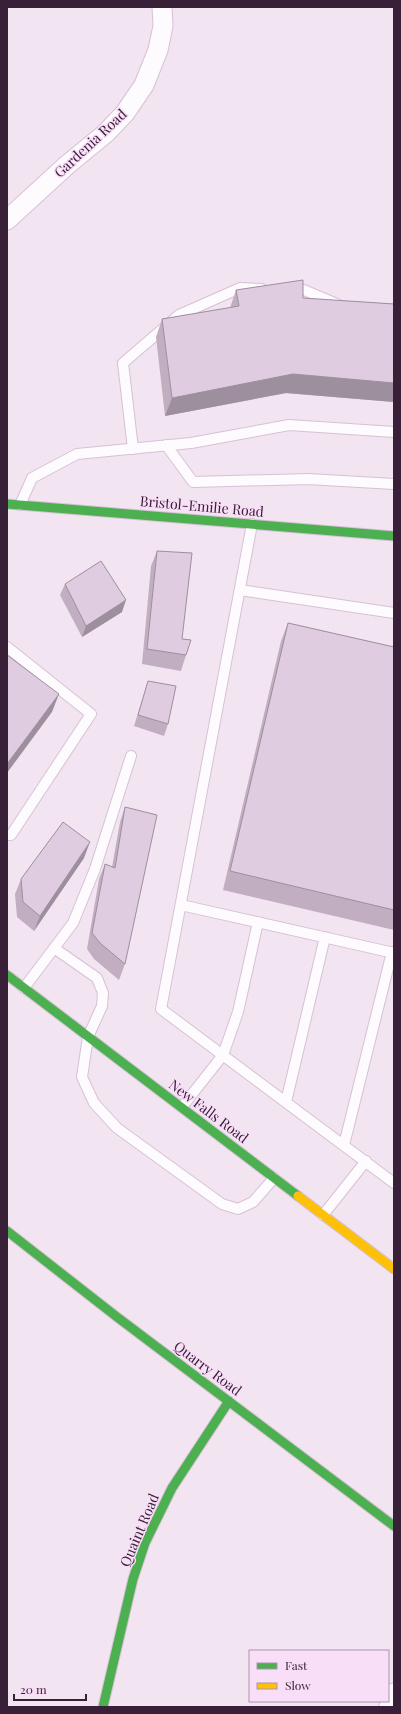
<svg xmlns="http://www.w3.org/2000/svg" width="401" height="1714" font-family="'Playfair Display',serif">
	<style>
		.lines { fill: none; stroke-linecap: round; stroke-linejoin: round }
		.lane-casing { stroke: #d5c2d5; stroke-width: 12 }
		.street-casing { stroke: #d5c2d5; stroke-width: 21 }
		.fast-casing { stroke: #d5c2d5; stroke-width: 11 }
		.slow-casing { stroke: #d5c2d5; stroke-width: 11 }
		.lane { stroke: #fdfbfd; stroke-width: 10 }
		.street { stroke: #fdfbfd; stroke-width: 19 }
		.fast { stroke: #4caf50; stroke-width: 9 }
		.slow { stroke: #ffc107; stroke-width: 9 }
		.wall { fill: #c1afc1 }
		.shaded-wall { fill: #9d8f9d }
		.building { fill: #e0cce0; stroke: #9d8f9d }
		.labels { text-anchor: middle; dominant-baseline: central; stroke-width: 3; stroke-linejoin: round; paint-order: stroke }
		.street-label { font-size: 14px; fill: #392039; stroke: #f9def8 }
	</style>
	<rect width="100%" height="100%" fill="#f3e4f2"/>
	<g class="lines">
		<defs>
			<path id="lane" d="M290,290h14l33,14
				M166,445l27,37 115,-3 86,5
				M133,449l-10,-86 56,-48 61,-27 22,1
				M20,505l12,-27 45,-24 114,-11 98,-18 105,7
				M252,524l-91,485 233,174
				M240,590l154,23
				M7,647l84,67 -80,121h-4
				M181,905l213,48
				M54,948l43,30 6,15 -1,13 -14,31 -6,40 12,26 23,25 105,76 16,5 15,-7 21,-24
				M24,988l49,-65 22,-54 36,-113
				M286,1102l39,-165
				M182,1107l41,-52 15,-43 20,-90
				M344,1145l48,-193
				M323,1215l43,-54"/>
			<path id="street" d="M7,220l60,-55 39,-32 19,-20 19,-28 14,-35 5,-24 -1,-19
				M389,1707l5,-14"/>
			<path id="fast" d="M7,504l387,32
				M7,975l291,221
				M7,1231l110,86 277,209
				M103,1707l30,-128 12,-36 27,-55 57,-87"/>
			<path id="slow" d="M298,1196l96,73"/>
		</defs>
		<use href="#lane" class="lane-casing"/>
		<use href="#street" class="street-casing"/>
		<use href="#fast" class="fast-casing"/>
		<use href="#slow" class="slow-casing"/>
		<use href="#lane" class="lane"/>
		<use href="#street" class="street"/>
		<use href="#fast" class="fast"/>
		<use href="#slow" class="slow"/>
	</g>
	<path class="wall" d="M236,290l67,8 91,6v98l-108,-9 -121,23 -9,-79 6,-18 68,-11z
		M157,551l29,104 -5,16 -39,-7 9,-98z
		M65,584l57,28 -40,25 -22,-42z
		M288,623l106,24v283l-171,-40 58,-249z
		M148,681l20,43 -4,12 -30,-10z
		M125,807v157l-6,16 -25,-21 -7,-10 12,-70 6,-15 7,3 8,-45z
		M84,858l-50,73 -17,-14 -2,-23 6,-15z"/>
	<path class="shaded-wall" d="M293,374l101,9v19l-108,-9 -121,23 7,-18z
		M126,600l-4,12 -40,25 4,-11z
		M59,694l-7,18 -45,61v-9z
		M90,842l-6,16 -50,73 6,-15z"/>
	<path class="building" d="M303,280v18l91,6v79l-101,-9 -121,24 -10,-79 77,-13 -3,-16z
		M157,551l35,2 -10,86 9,1 -5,15 -39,-6z
		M101,561l25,39 -40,26 -21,-42z
		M288,623l106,24v263l-164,-39z
		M7,655l52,39 -52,70z
		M148,681l28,5 -8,38 -30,-9z
		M125,807l32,8 -32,149 -25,-21 -8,-10 13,-69 10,4z
		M63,822l27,20 -50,74 -17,-14 -2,-23z"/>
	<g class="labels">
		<g class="street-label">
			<text transform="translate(90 143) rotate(-43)">Gardenia Road</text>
			<text transform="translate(202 506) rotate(5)">Bristol-Emilie Road</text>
			<text transform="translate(209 1111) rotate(37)">New Falls Road</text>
			<text transform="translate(208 1368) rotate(37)">Quarry Road</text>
			<text transform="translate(139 1530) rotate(-67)">Quaint Road</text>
		</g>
	</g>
	<rect width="401" height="1714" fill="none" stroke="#392039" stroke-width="16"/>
	<rect x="249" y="1650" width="140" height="52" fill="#f9def8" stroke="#ac92ac"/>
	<rect x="257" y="1663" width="20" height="6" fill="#4caf50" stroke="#ac92ac"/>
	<text x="285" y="1670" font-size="12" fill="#392039">Fast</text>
	<rect x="257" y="1683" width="20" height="6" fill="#ffc107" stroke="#ac92ac"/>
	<text x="285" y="1690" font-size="12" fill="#392039">Slow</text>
	<path d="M14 1694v6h72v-6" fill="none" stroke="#392039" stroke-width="2"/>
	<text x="20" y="1694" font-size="12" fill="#392039" stroke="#f9def8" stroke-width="3" paint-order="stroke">20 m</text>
</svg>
